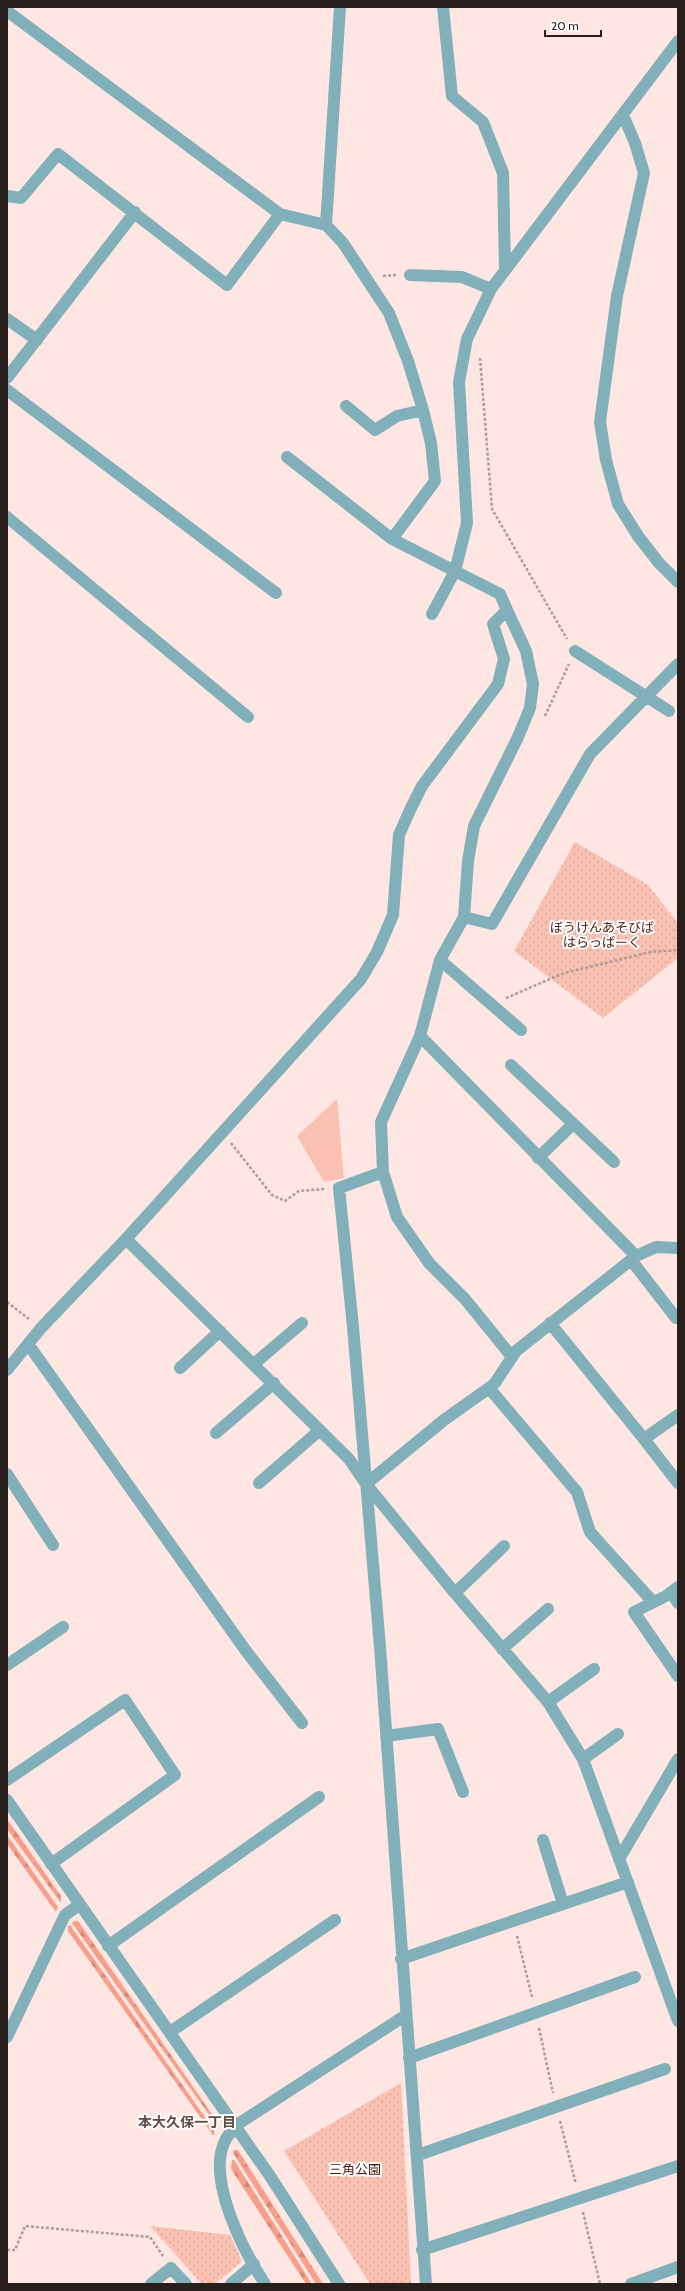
<svg xmlns="http://www.w3.org/2000/svg" width="685" height="2291" font-family="Cabin,'Noto Sans JP',sans-serif">
	<style>
		.grass { fill: #fac1b3 }
		.forest { fill: url(#forest-firs) }
		.park { fill: url(#park-dots) }
		.lines { fill: none; stroke-linecap: round; stroke-linejoin: round }
		.path { stroke: #af9c99; stroke-width: 2.5; stroke-dasharray: 3 2; stroke-linecap: butt }
		.minor { stroke: #81afba; stroke-width: 12 }
		.labels { text-anchor: middle; dominant-baseline: central; stroke-width: 4; stroke-linejoin: round; paint-order: stroke }
		.park-label { font-size: 13px; fill: #4d160b; stroke: #fff }
		.neighbourhood-label { font-size: 14px; font-weight: bold; fill: #614b46; stroke: #fff }
	</style>
	<defs>
		<pattern id="forest-firs" width="22" height="20" patternUnits="userSpaceOnUse"><rect width="22" height="20" fill="#f99e8a"/><path d="M5 1l3.5 6h-7zM16 11l3.5 6h-7z" fill="#d58876"/></pattern>
		<pattern id="park-dots" width="8" height="8" patternUnits="userSpaceOnUse"><rect width="8" height="8" fill="#fac1b3"/><path d="M2 2h.1M6 6h.1" fill="none" stroke="#d6a599" stroke-width="1.8" stroke-linecap="round"/></pattern>
	</defs>
	<rect width="100%" height="100%" fill="#fee7e2"/>
	<path class="grass" d="M337,1099l7,79 -20,4 -27,-46z"/>
	<path class="forest" d="M7,1819l54,77v7l-54,-74z
		M7,1835l51,72 -2,5 -49,-68z
		M74,1921h4l136,196 1,6 -143,-200z
		M70,1925l144,205v4l-1,1 -145,-204v-4z
		M234,2150h4l85,134h-7l-83,-131z
		M232,2160h2l78,124h-6l-75,-115z"/>
	<path class="park" d="M575,842l73,43 30,38v35l-75,60 -89,-67z
		M401,2083l10,200 -41,1 -86,-133z
		M150,2226l80,9 12,26 -27,23h-13z"/>
	<g class="lines">
		<path class="path" d="M383,276l13,-1
			M480,358l12,151 75,130
			M545,716l24,-52
			M506,998l58,-25 87,-21 27,-2
			M231,1143l41,52 13,6 14,-10 26,-2
			M7,1302l22,17
			M517,1936l15,61
			M539,2028l14,65
			M560,2121l16,63
			M583,2212l17,72
			M7,2250h8l10,-24 125,11 13,19"/>
		<path class="minor" d="M443,7l9,89 31,26 20,51 2,96
			M7,11l273,203 46,11 17,18 46,70 19,48 15,49 8,33 4,38 -43,58 108,55 7,16 -14,14 11,35 -6,25 -76,102 -12,24 -11,25 -6,80 -16,37 -16,27 -235,260 -85,89 -34,42
			M623,115l12,28 9,30 -27,123 -17,126 6,38 12,44 20,32 21,27 19,19
			M7,196l14,2 37,-44 169,131 53,-71
			M326,225l14,-218
			M410,275l52,2 29,12
			M7,319l30,21
			M7,378l128,-166
			M7,390l269,203
			M346,406l29,24 22,-14 26,-6
			M287,457l105,82
			M7,517l241,200
			M432,614l23,-43 12,-48 -8,-141 8,-43 24,-50 187,-248
			M575,651l94,60
			M464,917l28,7 98,-170 88,-90
			M440,960l81,70
			M420,1036l20,-76 24,-43 4,-56 6,-35 44,-89 12,-29 3,-24 -7,-33 -19,-41
			M511,1065l103,97
			M538,1158l35,-34
			M383,1172l14,45 32,46 36,36 47,58
			M126,1239l223,220 17,25 83,102 99,116 35,57 95,262
			M631,1260l45,58
			M550,1323l94,116
			M28,1344l218,307 56,72
			M254,1364l48,-41
			M180,1368l40,-37
			M489,1388l88,104 13,40 63,70
			M678,1415l-34,24 34,44
			M216,1433l58,-50
			M7,1474l46,71
			M259,1483l61,-53
			M366,1484l78,-64 45,-32 6,-5 21,-32 120,-95 20,-9 22,1
			M678,1587l-12,9 -32,16 44,64
			M671,1592l7,11
			M455,1593l49,-47
			M502,1649l46,-40
			M7,1665l56,-38
			M548,1702l46,-33
			M386,1736l52,-7 25,63
			M583,1759l35,-25
			M7,1780l118,-80 50,75 -124,89
			M7,1800l263,376 69,108
			M543,1840l20,64
			M619,1859l59,-100
			M108,1946l211,-149
			M401,1959l227,-77
			M170,2032l165,-112
			M7,2037l58,-122 14,-10
			M409,2058l226,-81
			M418,2155l247,-86
			M422,2250l256,-84
			M151,2284l20,-16 15,16
			M231,2284l23,-20
			M265,2284c-21,-32 -59,-105 -40,-143 2,-5 7,-10 10,-15l171,-111
			M426,2284l-46,-637 -27,-320 -14,-139 44,-16 -2,-50 39,-86 216,220
			M631,2284l47,-17"/>
	</g>
	<g class="labels">
		<g class="park-label">
			<text x="602" y="927">ぼうけんあそびば<tspan x="602" dy="15">はらっぱーく</tspan></text>
			<text x="355" y="2169">三角公園</text>
		</g>
		<g class="neighbourhood-label">
			<text x="187" y="2122">本大久保一丁目</text>
		</g>
	</g>
	<rect width="685" height="2291" fill="none" stroke="#281e1c" stroke-width="16"/>
	<path d="M545 30v6h56v-6" fill="none" stroke="#281e1c" stroke-width="2"/>
	<text x="551" y="30" font-size="12" fill="#281e1c" stroke="#ffffff" stroke-width="3" paint-order="stroke">20 m</text>
</svg>
